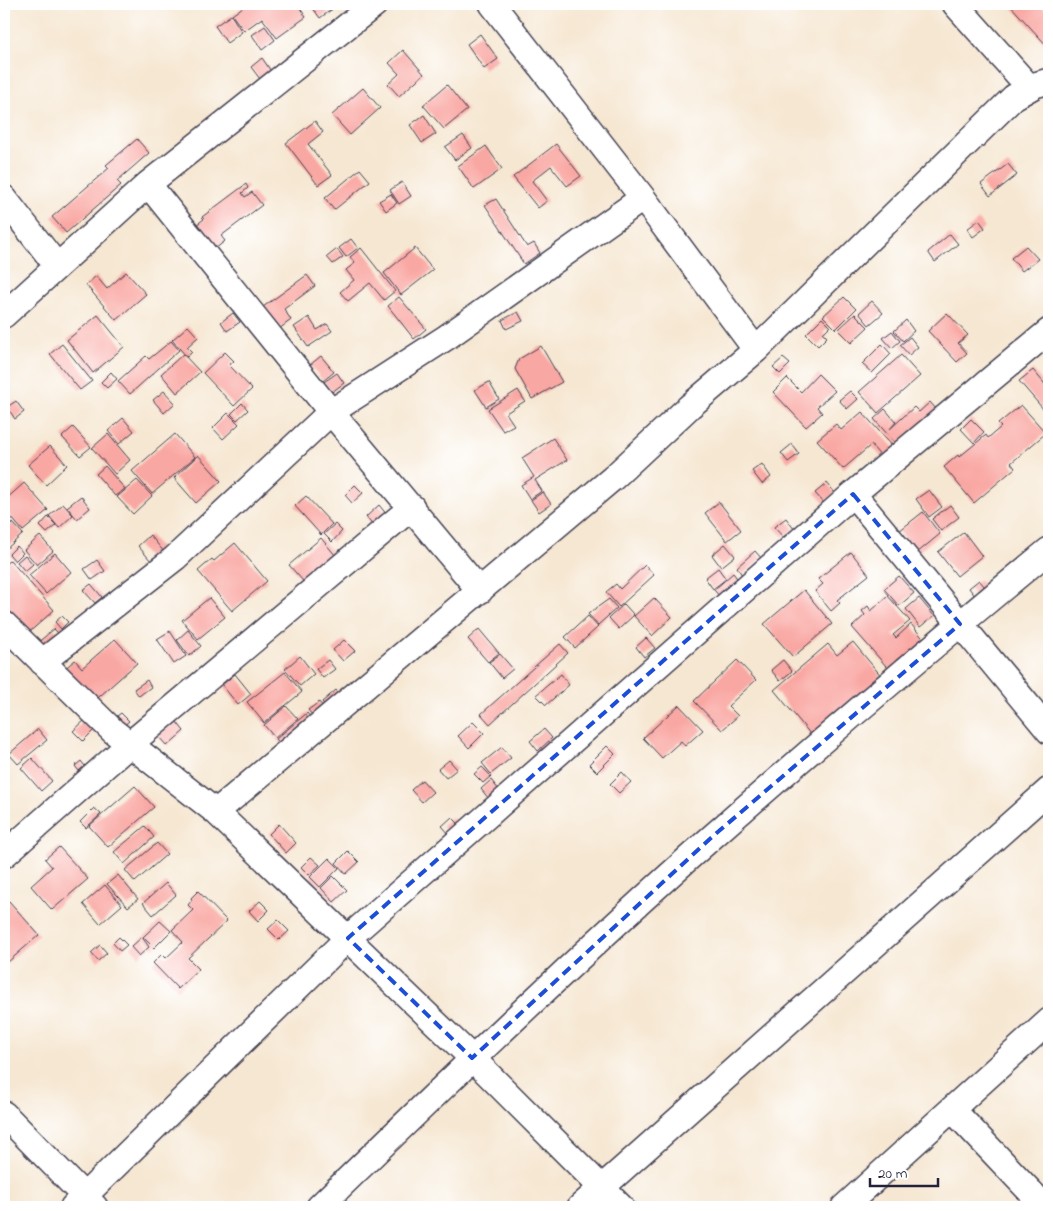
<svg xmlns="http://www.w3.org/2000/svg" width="1053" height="1211" font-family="'Indie Flower',sans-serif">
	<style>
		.building { fill: #f9a7a3 }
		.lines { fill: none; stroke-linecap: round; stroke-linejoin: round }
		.minor-casing { stroke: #424052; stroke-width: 28 }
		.minor { stroke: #fff; stroke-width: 25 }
		.marked { fill: none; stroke: #1d4ed8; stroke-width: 4; stroke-dasharray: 10 6; stroke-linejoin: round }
	</style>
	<rect width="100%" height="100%" fill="#fff"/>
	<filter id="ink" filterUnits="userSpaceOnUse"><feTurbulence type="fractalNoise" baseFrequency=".02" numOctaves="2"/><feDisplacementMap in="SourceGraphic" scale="10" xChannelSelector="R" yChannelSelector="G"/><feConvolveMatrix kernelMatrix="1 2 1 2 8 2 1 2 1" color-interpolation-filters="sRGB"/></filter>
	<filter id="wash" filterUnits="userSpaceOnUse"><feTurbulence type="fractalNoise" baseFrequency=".0096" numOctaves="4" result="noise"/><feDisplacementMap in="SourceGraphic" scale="20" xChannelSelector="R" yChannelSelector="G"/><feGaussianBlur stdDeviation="1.12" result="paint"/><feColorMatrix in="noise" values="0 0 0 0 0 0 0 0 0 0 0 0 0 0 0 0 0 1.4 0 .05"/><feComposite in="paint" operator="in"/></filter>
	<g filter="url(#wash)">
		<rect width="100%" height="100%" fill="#f6e7d2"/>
		<g id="blocks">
			<path class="building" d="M247,4h50l9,13 -29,21 -15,-20 -18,13 -12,-16z
				M317,4h20l1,1 -18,13 -8,-11z
				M1009,4h31l9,10v34z
				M231,15l11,17 -15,11 -12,-17z
				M265,26l10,14 -13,10 -10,-15z
				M480,34l18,25 -14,10 -17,-25z
				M403,50l21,24 -25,22 -11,-12 11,-10 -10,-11z
				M262,58l9,13 -11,8 -9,-12z
				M447,85l20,25 -23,19 -21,-24z
				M363,88l17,20 -30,27 -18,-20z
				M424,115l12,19 -14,9 -12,-18z
				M315,121l8,11 -15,12 24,31 -14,10 -32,-42z
				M463,135l9,13 -17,12 -10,-13z
				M137,139l12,14 -32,28 4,4 -55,48 -14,-16 57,-49 -3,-3z
				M556,144l25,32 -14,10 -16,-20 -19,15 15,20 -9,7 -25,-31z
				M486,146l16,23 -28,20 -16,-23z
				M1008,164l9,11 -27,21 -9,-12z
				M360,169l10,12 -36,29 -9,-12z
				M402,182l9,14 -12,8 -9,-14z
				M246,184l2,4 -6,5 3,4 7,-5 10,13 -41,31 4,5 -10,8 -19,-24 8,-6 -2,-2z
				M391,194l6,9 -11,8 -7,-10z
				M496,199l31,48 7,-4 6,10 -16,11 -39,-59z
				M979,220l6,8 -12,9 -6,-8z
				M950,234l8,10 -23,18 -7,-10z
				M351,239l7,9 -12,9 -7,-9z
				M1026,246l12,13 -16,12 -11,-13z
				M361,248l34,43 -11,9 -14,-17 -22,18 -8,-9 14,-12 -8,-10 9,-7 -5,-6z
				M415,248l18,22 -32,25 -17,-22z
				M337,249l6,8 -10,7 -6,-7z
				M126,272l20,22 -30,26 -30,-35 10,-9 11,13z
				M307,275l8,11 -31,23 7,11 -12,9 -16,-22z
				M399,297l27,32 -12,10 -26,-33z
				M844,297l12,12 -20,20 -13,-13z
				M872,301l11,12 -14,12 -10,-12z
				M518,312l5,9 -17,8 -4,-9z
				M233,313l7,9 -13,9 -6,-9z
				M947,313l21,22 -10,8 9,10 -10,9 -29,-31z
				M855,314l13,13 -17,16 -13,-13z
				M98,315l26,32 -31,26 -26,-33z
				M309,317l8,13 10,-6 5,7 -24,16 -14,-20z
				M822,318l8,8 -7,7 4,4 -9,9 -12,-12z
				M906,320l8,11 -11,10 -9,-10z
				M188,326l10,11 -11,10 5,5 -5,5 -15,-17z
				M892,331l8,10 -8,7 -9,-10z
				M910,337l8,10 -9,8 -9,-10z
				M171,341l8,9 -49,44 -12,-13 28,-25 3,3z
				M62,344l30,37 -12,9 -30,-36z
				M882,344l9,10 -19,19 -10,-9z
				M541,346l21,36 -30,17 -17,-30 4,-10z
				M225,352l9,9 -5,4 23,24 -18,17 -31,-33z
				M183,354l17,18 -23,21 -16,-19z
				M901,355l19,21 -42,37 -19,-21z
				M321,356l13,16 -11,9 -13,-16z
				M783,358l7,6 -10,10 -7,-7z
				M1033,370l16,19v16l-5,5 -25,-29z
				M111,372l6,7 -10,9 -6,-6z
				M337,373l7,10 -12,9 -8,-10z
				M818,374l17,17 -18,16 5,6 -16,14 -33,-35 14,-14 14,14z
				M489,382l10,17 -13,8 -11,-17z
				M518,390l7,11 -19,12 8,12 -11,6 -15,-22z
				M164,391l11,12 -11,10 -11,-13z
				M850,391l8,8 -11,10 -8,-9z
				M16,401l8,11 -9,7 -8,-12z
				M930,402l7,8 -40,35 -23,-26 11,-10 11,13 -6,7 24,-22 5,5z
				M242,403l6,7 -11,10 -6,-6z
				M1021,405l25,28 -35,30 4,5 -41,35 -30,-36 14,-12 1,2 27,-22 2,3 13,-11 -3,-3z
				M862,412l33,37 -12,10 -12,-14 -28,24 -26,-29 19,-16 5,6z
				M228,413l11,11 -16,15 -10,-11z
				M123,418l11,13 -15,13 -11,-13z
				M971,419l13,13 -10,11 -13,-14z
				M73,427l18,20 -11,9 -18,-19z
				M108,434l22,26 -15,14 -23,-26z
				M175,434l20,23 -43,37 -20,-23z
				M553,438l14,22 -32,20 7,11 -12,8 -9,-14 13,-8 -12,-19z
				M792,444l7,10 -11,8 -7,-9z
				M50,446l17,19 -21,20 -18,-20z
				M198,455l23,26 -25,22 -22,-25z
				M762,464l9,13 -9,7 -10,-13z
				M105,466l20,23 -10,7 -19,-22z
				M137,480l15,16 -19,18 -16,-17z
				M24,483l24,27 -25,21 -19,-22v-8z
				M827,483l8,10 -11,10 -9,-10z
				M355,485l8,8 -11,10 -7,-8z
				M929,490l13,17 -13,10 -13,-18z
				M543,492l8,12 -12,8 -8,-12z
				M81,496l9,12 -13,11 -10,-12z
				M306,496l26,28 -11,11 -26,-29z
				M719,502l22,28 -14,11 -22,-28z
				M63,504l10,11 -14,13 -10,-12z
				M379,505l8,10 -13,12 -8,-10z
				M950,505l9,12 -18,14 -9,-12z
				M923,512l17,22 -23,19 -18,-22z
				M48,517l8,8 -9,8 -7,-7z
				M786,518l8,11 -11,8 -9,-10z
				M13,523l10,11 -19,17v-20z
				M335,524l7,7 -10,11 -8,-8z
				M964,532l18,24 -25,20 -19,-24z
				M150,535l14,17 -12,10 -14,-16z
				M40,536l13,15 -16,14 -13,-15z
				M321,538l19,23 -31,27 -20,-23z
				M235,543l32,38 -35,30 -34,-40 14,-12 2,2z
				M725,544l10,12 -14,11 -9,-12z
				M17,546l6,7 -8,8 -6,-7z
				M755,551l7,8 -20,16 -5,-8z
				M851,552l18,23 -32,25 3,3 -9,8 -16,-20 8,-7 -5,-5z
				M55,553l16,19 -25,22 -17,-19z
				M25,555l8,9 -8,7 -8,-9z
				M10,560l44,50 -29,26 -21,-24v-47z
				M97,560l8,11 -13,9 -8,-11z
				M645,565l9,10 -35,32 -13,-15 10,-8 4,5z
				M718,568l8,11 -13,10 -8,-11z
				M733,573l10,13 -22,12 -7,-8z
				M899,576l15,17 -15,13 -15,-17z
				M979,580l11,13 -11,8 -10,-13z
				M91,584l11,13 -7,6 -12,-13z
				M804,590l28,34 -39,33 -29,-33z
				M888,596l22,25 -17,14 3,3 15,-14 15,18 -33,32 -41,-47 13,-12 -3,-4 6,-5 3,5z
				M209,598l16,19 -27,22 -16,-19z
				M654,598l18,19 -20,19 -18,-20z
				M919,598l15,18 -14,11 -14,-18z
				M609,599l8,9 -19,17 -10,-11z
				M624,604l10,11 -15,14 -10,-11z
				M62,616l6,6 -7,7 -6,-7z
				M588,616l10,11 -23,21 -10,-11z
				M54,629l8,8 -18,15 -8,-8z
				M479,629l20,24 -11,9 -20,-23z
				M188,630l13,16 -12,10 -12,-16z
				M170,631l16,25 -12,8 -17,-25z
				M646,638l9,10 -11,9 -8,-10z
				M115,639l22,24 -46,41 -29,-33 13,-11 7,8z
				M344,640l11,11 -12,10 -10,-11z
				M853,642l29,35 -66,64 -42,-51 54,-46 9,11z
				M560,644l8,9 -78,71 -9,-10z
				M500,654l13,15 -11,9 -13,-16z
				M300,656l14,18 -14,12 -15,-17z
				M328,660l7,9 -12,9 -7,-9z
				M737,660l19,20 -28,26 10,10 -16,14 -28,-29z
				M783,660l9,11 -12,10 -9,-11z
				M285,672l17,20 -38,31 -17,-21z
				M235,674l16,20 -13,11 -16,-20z
				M561,674l8,11 -23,20 -10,-10z
				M147,680l4,7 -12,9 -5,-7z
				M336,690l8,9 -14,12 -8,-9z
				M319,702l9,11 -11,8 -9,-11z
				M679,705l24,25 -18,16 -4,-5 -19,17 -19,-20z
				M286,706l12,13 -23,19 -11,-13z
				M121,713l8,8 -9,8 -8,-9z
				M307,713l8,10 -30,26 -9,-10z
				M84,721l10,9 -11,11 -10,-10z
				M176,721l8,10 -17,15 -9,-10z
				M473,722l11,11 -15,15 -11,-12z
				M38,729l9,11 -29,24 -9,-10z
				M544,729l8,9 -14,13 -8,-10z
				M607,746l8,8 -18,18 -8,-8z
				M502,747l9,11 -20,16 -9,-11z
				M32,758l20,23 -11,10 -20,-23z
				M449,760l8,9 -11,9 -8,-9z
				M81,761l7,9 -6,5 -7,-9z
				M482,767l9,9 -8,7 -9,-9z
				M622,772l9,10 -12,11 -9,-9z
				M422,780l11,12 -11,10 -11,-12z
				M491,780l8,10 -10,9 -8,-10z
				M135,786l19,21 -46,40 -19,-21z
				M94,808l7,6 -15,14 -6,-6z
				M452,817l9,9 -10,10 -9,-10z
				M279,824l17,19 -10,10 -17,-19z
				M145,826l9,11 -30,27 -10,-12z
				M157,843l10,11 -32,28 -10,-12z
				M59,847l29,32 -36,31 -21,-24 21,-19 -7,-8z
				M348,851l11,11 -13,12 -10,-11z
				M311,857l9,8 -11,10 -8,-8z
				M329,858l10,10 -19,19 -10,-10z
				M118,875l20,24 -10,8 -21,-23z
				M333,876l14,14 -13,12 -13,-14z
				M166,883l10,12 -23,20 -10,-12z
				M105,885l17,20 -22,19 -17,-20z
				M198,891l29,30 -39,37 11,11 -21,20 -25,-26 9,-9 4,4 17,-16 -11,-12 21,-20 -5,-5 4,-5 -1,-2z
				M9,901l30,34 -31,27 -4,-5v-52z
				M260,901l9,9 -11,11 -9,-10z
				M278,920l11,11 -10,9 -11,-11z
				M160,921l11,10 -17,17 -11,-11z
				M119,937l8,8 -7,6 -7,-8z
				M142,937l7,10 -10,9 -8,-9z
				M100,945l7,8 -9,8 -7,-8z"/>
		</g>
	</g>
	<g filter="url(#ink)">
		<use href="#blocks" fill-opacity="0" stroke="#424052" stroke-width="1"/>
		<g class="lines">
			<defs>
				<path id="minor" d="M492,4l151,194 113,152
					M955,4l74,83
					M148,184l183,228 149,179
					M4,198l53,68
					M4,315l144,-131 227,-180
					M853,494l196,237
					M4,624l109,107 103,81 256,246 149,149
					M42,662l133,-104 156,-146 116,-75 196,-139
					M216,812l397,-334 76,-71 67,-57 258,-253 21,-12 14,-4
					M4,855l126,-111 282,-237
					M952,1109l93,98
					M4,1114l91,93
					M73,1207l275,-269 505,-444 196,-163
					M319,1207c129,-125 258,-250 392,-369 111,-98 224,-194 338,-288
					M580,1207l469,-417
					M844,1207l205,-186"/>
			</defs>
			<use href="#minor" class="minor-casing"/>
			<use href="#minor" class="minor"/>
		</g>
	</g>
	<path class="marked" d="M853,494l107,130 -248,213 -240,221 -124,-120z"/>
	<rect width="1053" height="1211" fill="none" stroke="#fff" stroke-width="20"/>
	<path d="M870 1178v8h68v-8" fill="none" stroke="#22223b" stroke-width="2.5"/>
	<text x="878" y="1178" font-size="15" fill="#22223b" stroke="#ffffff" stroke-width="4" paint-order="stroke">20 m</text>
</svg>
